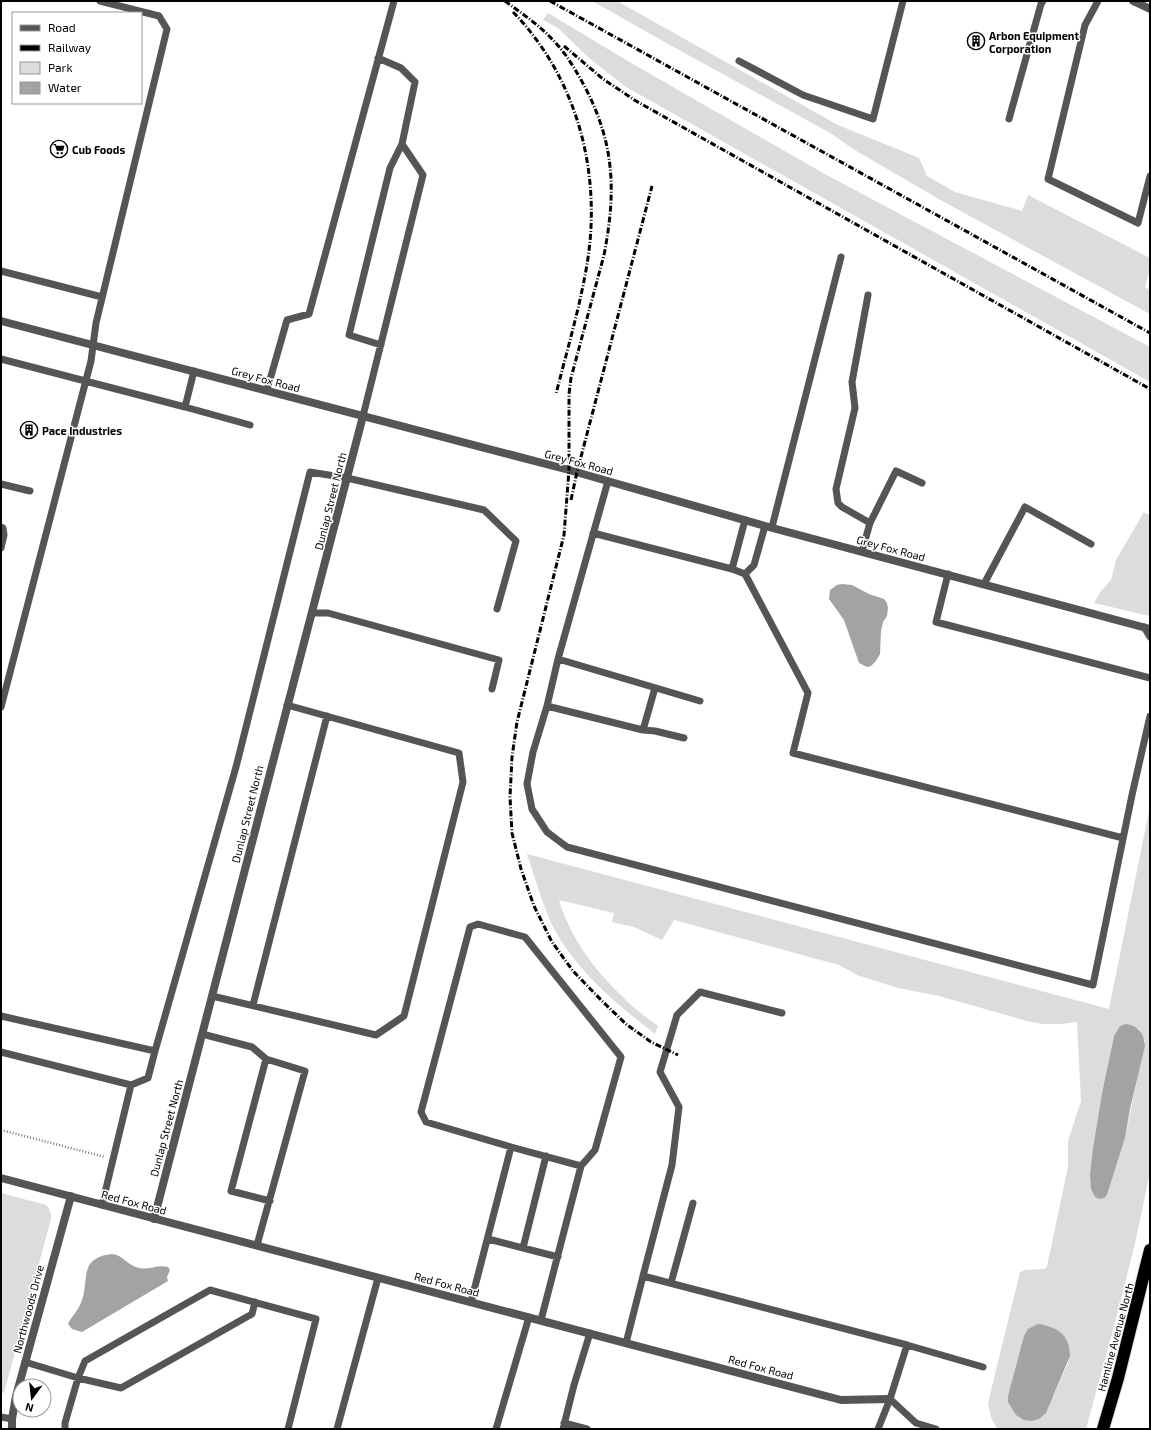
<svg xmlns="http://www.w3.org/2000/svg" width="1151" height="1430" font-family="'Exo 2',sans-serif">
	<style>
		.green { fill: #dcdcdc; fill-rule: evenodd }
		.water { fill: #a3a3a3 }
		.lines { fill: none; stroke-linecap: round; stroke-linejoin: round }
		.motorway-casing { stroke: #dbdbdb; stroke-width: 14 }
		.path { stroke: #777; stroke-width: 2.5; stroke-dasharray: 1 2; stroke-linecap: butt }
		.service { stroke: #555; stroke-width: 7 }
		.minor { stroke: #555; stroke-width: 8 }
		.tertiary { stroke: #555; stroke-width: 8 }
		.motorway { stroke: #000; stroke-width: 12 }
		.rail { stroke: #000; stroke-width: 3; stroke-dasharray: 6 2 1 2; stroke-linecap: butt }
		.labels { text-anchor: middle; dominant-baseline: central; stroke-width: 3; stroke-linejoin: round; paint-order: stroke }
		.poi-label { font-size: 11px; font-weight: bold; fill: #000; stroke: #fff; text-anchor: start }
		.street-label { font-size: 11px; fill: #000; stroke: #fff }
	</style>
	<rect width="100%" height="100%" fill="#fff"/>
	<path class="green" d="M592,1h25l221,124 81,33 8,18 28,16 67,19 6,-16 122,63v10l-5,19 5,3v24l-206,-112 -91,-53 -21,-15 -162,-89z
		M548,13l78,47 197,113 327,174v35l-524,-295 -36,-28 -32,-31 -15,-8z
		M1144,512l6,4v100l-56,-13 7,-12 10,-11 5,-20z
		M1150,806v366l-14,67 -17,69 -33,121h-89l-6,-12 -3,-14 32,-131 5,-2 20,-1 2,-3 21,-99v-26l13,-40 -4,-79 -15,2h-20l-15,-3 -88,-25 -41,-8 -41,-13 -18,-10 -165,-45 -12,20 -28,-13 -22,-5 2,-9 -55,-13c11,37 36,71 64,97 10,11 23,20 35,29l-3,8c-35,-27 -69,-55 -93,-92 -16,-23 -26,-62 -35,-88l582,155zM1139,1028l6,13 -20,97 -18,57 -3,3 -4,1 -10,-25 12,-81 12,-57zM1070,1348l-2,15 -15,34 -37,18 -7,-13z
		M1,1193l45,12c4,4 5,8 5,14l-47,174 -3,-1z"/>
	<path class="water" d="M842,584l10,1 17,9 15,5 3,4 1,5 -1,8 -4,6 -2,9 -1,23 -4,7 -5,5 -4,1 -8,-4 -15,-43 -15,-21 1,-9 7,-5z
		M1126,1024c13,2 18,9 19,22l-15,63 -5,29 -18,57 -3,3 -4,1 -5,-2 -4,-8 -1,-15 3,-25 9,-56 12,-57 6,-10z
		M112,1254c11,1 16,12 27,14 10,2 19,-4 29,-1l2,3 -3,7 1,4 -86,51 -10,-3 -4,-5c3,-7 9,-12 12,-19 11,-22 -4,-47 32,-51z
		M1038,1324c19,3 32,10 32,32l-24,57 -7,6 -8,2 -7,-1 -8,-5 -8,-13v-6l16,-60 4,-7z"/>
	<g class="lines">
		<defs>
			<path id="motorway" d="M1103,1429l15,-51 32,-128"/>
		</defs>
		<use href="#motorway" class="motorway-casing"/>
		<path class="path" d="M1,1130l104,27"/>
		<path class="service" d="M1098,1l-13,24 -37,154 90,44 12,-47
			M739,61l64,34 70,24 30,-118
			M1009,119l32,-115 2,-3
			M1,271l101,26
			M381,345l-32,-10 41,-167 12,-24
			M1,359l184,48 9,-36
			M267,390l20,-70 22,-6 85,-313
			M185,407l65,18
			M363,416l60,-241 -21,-31 13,-62 -14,-14 -23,-10
			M608,481l-50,178 -11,47 -14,46 -6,32 5,25 15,23 20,15 526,138 39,-190 18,-79
			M1,484l29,7
			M870,523l26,-52 26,12
			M1,527l2,1 1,7 -3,13
			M772,527l69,-270
			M593,533l139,36 13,5 63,119 -15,60 330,85
			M862,551l8,-28 -28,-16 -4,-4 -2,-14 19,-81 -3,-26 16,-87
			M732,569l13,-49
			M745,574l9,-9 11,-39
			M948,574l-12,48 214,56
			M984,584l41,-77 66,37
			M312,613h16l171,47 -7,29
			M1144,627l6,10
			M558,659l142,42
			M547,706l96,24 12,1 29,7
			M1,707l90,-346 5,-38 71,-294 -8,-13 -59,-15
			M643,730l12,-42
			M212,996l164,39 28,-19 59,-234 -4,-29 -172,-48
			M253,1005l74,-289
			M1,1016l154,35
			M202,1034l50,13 14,12 39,12 -48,174
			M1,1052l130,33 -29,120
			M266,1059l-35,132 39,10
			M131,1085l17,-7 7,-27 81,-284 74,-295 37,6 137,32 32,31 -19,68
			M488,1239l70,18
			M523,1248l23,-92
			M643,1276l29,-111 7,-58 -19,-35 17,-57 23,-23 82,21
			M671,1283l22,-80
			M471,1302l40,-155
			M541,1320l40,-154 14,-16 26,-93 -96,-120 -47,-13 -8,3 -49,185 5,10 85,25 70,19
			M626,1343l17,-67 264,69 -17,54 -12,30
			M907,1345l76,22
			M25,1362l53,16 43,10 131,-74 3,-12
			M890,1399l26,24 20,6
			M1,1417l11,2
			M564,1423l23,6
			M65,1429v-6l13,-45 7,-17 125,-71 106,29 -28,110
			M337,1429l41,-151
			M496,1429l33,-112
			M563,1429l11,-44 16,-52"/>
		<path class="minor" d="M1133,1l17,8
			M1,1178l840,222 49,-1
			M154,1219l209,-803
			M12,1429v-10l4,-23 55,-200"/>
		<path class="tertiary" d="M1,321l568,149 196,56 385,103"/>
		<use href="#motorway" class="motorway"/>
		<path class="rail" d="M505,1c16,12 33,23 47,38 14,14 25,33 34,50 29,57 30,104 18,166l-33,123 -2,16v76l-5,65 -47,187 -5,35 -2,40 2,36 9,36 13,37 18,36 21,29 30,31 23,22 25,18 27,13
			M550,1l600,332
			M513,12c63,65 88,157 75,246 -7,46 -21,92 -32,136
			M564,46l39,33 33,22 514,288
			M571,500l6,-28 75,-286"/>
	</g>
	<defs>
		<symbol id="building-ring" viewBox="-11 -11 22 22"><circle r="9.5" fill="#fff" stroke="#000" stroke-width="1.5"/><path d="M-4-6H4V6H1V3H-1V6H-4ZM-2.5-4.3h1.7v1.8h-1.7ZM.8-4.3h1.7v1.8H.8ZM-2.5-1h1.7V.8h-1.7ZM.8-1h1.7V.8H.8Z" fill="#000"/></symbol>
		<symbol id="supermarket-ring" viewBox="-11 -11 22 22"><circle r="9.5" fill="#fff" stroke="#000" stroke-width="1.5"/><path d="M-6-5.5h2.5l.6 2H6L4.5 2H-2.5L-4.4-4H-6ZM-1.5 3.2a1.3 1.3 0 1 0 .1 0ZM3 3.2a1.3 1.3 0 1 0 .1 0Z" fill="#000"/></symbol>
	</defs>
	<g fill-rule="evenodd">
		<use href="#building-ring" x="966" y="31" width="20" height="20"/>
		<use href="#supermarket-ring" x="49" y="139" width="20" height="20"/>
		<use href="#building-ring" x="19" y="420" width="20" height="20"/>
	</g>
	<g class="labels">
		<g class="poi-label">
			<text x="989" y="35">Arbon Equipment<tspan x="989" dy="13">Corporation</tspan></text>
			<text x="72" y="149">Cub Foods</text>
			<text x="42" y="430">Pace Industries</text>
		</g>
		<g class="street-label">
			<text transform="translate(266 379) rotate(15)">Grey Fox Road</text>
			<text transform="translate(579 462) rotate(15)">Grey Fox Road</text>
			<text transform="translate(330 501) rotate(-76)">Dunlap Street North</text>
			<text transform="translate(891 548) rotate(15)">Grey Fox Road</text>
			<text transform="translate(247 814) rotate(-76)">Dunlap Street North</text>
			<text transform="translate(166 1128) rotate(-75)">Dunlap Street North</text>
			<text transform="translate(134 1202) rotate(15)">Red Fox Road</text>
			<text transform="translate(447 1284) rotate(15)">Red Fox Road</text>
			<text transform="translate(28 1309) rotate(-75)">Northwoods Drive</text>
			<text transform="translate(1115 1337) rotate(-75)">Hamline Avenue North</text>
			<text transform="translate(761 1367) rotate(15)">Red Fox Road</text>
		</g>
	</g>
	<rect width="1151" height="1430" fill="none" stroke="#000000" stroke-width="4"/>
	<rect x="12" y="12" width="130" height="92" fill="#ffffff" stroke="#999999"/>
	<rect x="20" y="25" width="20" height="6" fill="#555555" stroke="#999999"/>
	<text x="48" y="32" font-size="12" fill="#000000">Road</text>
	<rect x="20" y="45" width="20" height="6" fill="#000000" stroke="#999999"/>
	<text x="48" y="52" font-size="12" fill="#000000">Railway</text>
	<rect x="20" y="62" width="20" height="12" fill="#dcdcdc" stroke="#999999"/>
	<text x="48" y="72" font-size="12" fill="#000000">Park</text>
	<rect x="20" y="82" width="20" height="12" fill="#a3a3a3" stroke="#999999"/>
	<text x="48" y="92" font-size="12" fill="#000000">Water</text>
	<g transform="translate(32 1398) rotate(195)"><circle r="19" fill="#ffffff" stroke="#999999"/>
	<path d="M0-3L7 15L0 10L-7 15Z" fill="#000000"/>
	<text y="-6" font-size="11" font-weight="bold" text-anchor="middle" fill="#000000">N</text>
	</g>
</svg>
